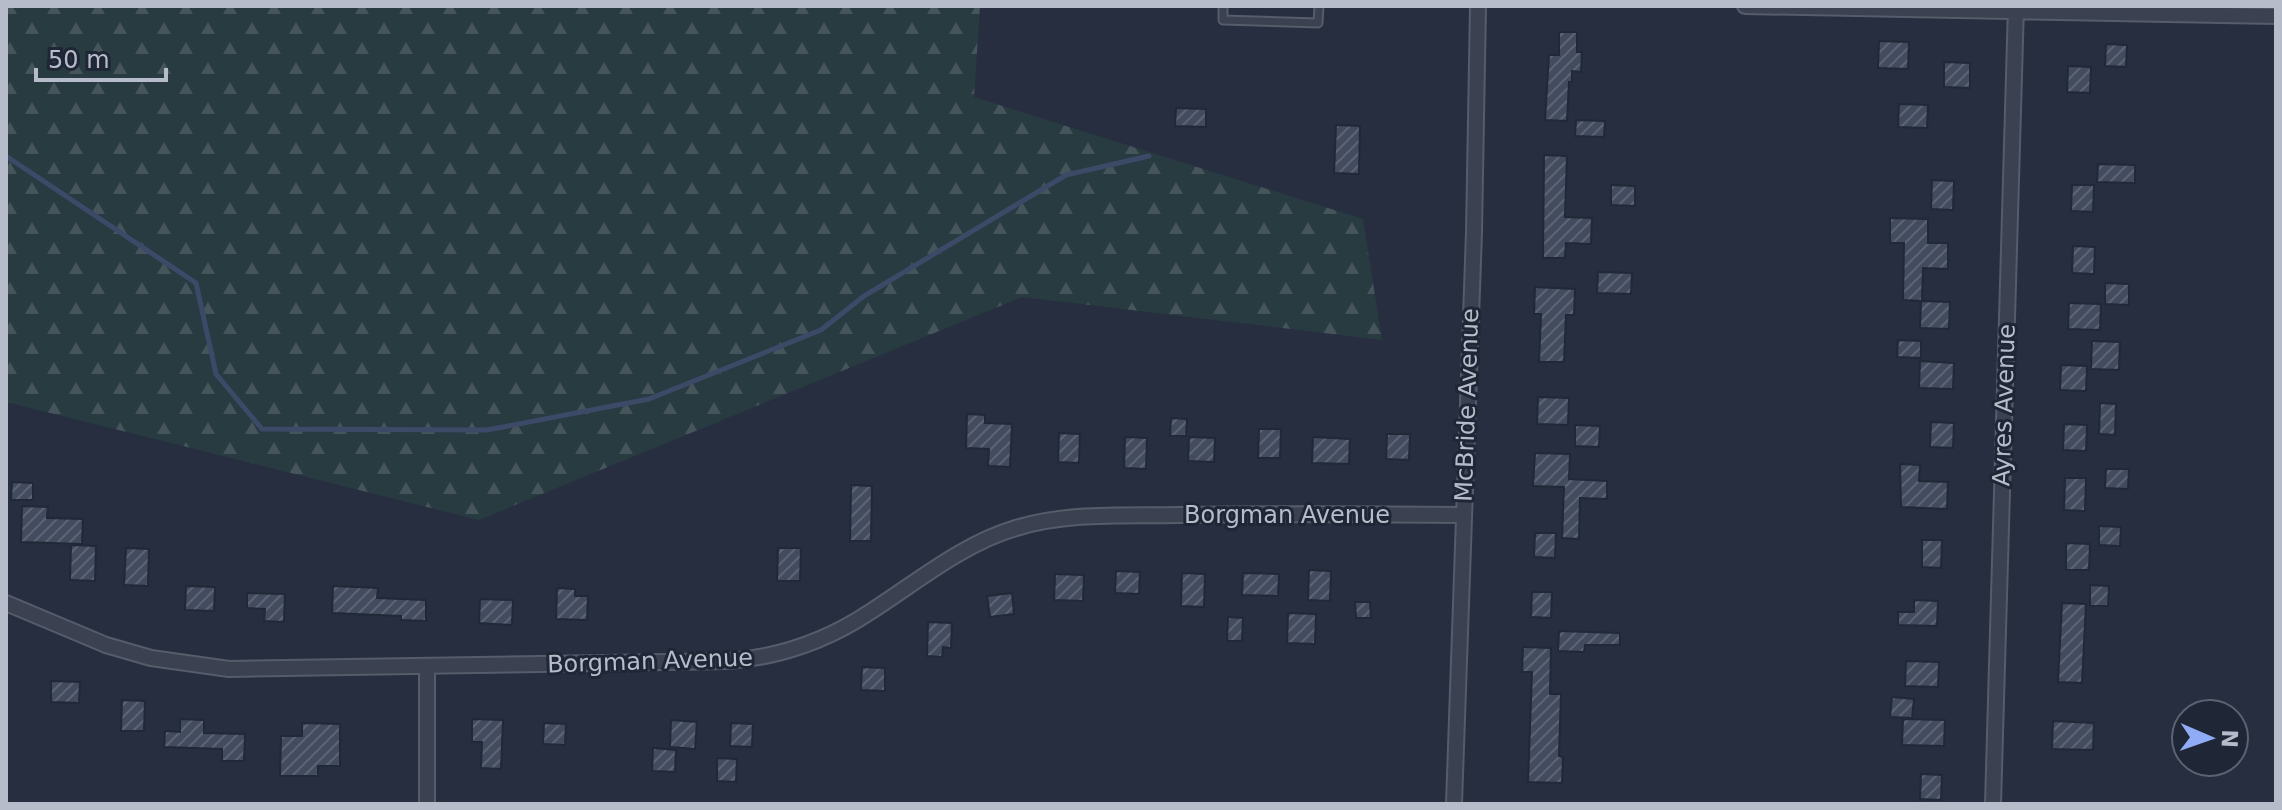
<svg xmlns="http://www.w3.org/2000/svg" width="2282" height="810" font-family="'DejaVu Sans',sans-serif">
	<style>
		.forest { fill: url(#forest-firs) }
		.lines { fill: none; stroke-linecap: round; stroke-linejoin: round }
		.stream { stroke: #3c4a68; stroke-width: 5 }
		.building { fill: url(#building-hatch); stroke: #212837; stroke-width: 2 }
		.lane-casing { stroke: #555c6a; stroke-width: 11 }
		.street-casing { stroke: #555c6a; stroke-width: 18 }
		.lane { stroke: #3b4150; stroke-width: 7 }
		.street { stroke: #3b4150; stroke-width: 14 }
		.labels { text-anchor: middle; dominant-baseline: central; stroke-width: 6; stroke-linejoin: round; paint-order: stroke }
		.street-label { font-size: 24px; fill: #b7bcca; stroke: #1f2635 }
	</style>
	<defs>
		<pattern id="forest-firs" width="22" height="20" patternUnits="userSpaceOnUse" patternTransform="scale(2)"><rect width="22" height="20" fill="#283b41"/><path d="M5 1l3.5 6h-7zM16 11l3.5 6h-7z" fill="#45555b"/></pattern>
		<pattern id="building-hatch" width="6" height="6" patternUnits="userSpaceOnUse" patternTransform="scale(2)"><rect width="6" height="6" fill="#434c5f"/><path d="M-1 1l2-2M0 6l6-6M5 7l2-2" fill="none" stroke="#5c6475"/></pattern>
	</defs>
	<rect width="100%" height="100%" fill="#262e40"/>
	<path class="forest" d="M6,6h974l-6,91 389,122 19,121 -360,-43 -543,223 -473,-118z"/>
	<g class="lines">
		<path class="stream" d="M6,156l190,127 20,91 46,55 225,1 162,-31 172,-69 43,-34 202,-121 83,-19"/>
	</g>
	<path class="building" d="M1559,32h18v20h5l-1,20 -9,-1v11h-3l-2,39 -22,-1 4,-65h10z
		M1879,41l30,1 -1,27 -30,-1z
		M2106,44l21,1 -1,22 -21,-1z
		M1944,62l26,1v25l-26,-1z
		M2068,66l23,1 -1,26 -23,-1z
		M1899,104l29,1 -1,23 -29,-1z
		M1176,108l30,1v18l-31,-1z
		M1576,120l29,1 -1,16 -29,-1z
		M1336,125l24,1 -1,48 -25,-1z
		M1544,155l23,1 -2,61 27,1 -1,26 -25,-1 -1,15h-22z
		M2098,164l37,1v18l-38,-1z
		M1932,180l22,1 -1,29 -22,-1z
		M1611,185l24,1v20l-24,-1z
		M2072,185h22l-1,27 -22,-1z
		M1890,218l38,1v24h20v26l-25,-1 -1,33 -19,-1 1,-57h-14z
		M2073,246l22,1 -1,27 -22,-1z
		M1598,272l34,1 -1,21 -34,-1z
		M2105,283l24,1v21l-24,-1z
		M1535,287l40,2 -1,26h-8l-2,47h-25l2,-48h-7z
		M1921,301l29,1 -1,27 -29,-1z
		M2069,303l32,1 -1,26 -32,-1z
		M1898,340l23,1v17l-24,-1z
		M2092,341l28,1 -1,28 -28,-1z
		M1920,361l34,2 -1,26 -34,-1z
		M2061,365l26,1 -1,25 -26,-1z
		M1538,397l31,1 -1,27 -31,-1z
		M2100,403l16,1 -1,31 -16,-1z
		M967,414l18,1v8l27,1 -2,43 -22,-1 1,-17 -23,-1z
		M1171,418l16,1 -1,17h-16z
		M1931,422l23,1 -1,25 -23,-1z
		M2064,424l23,1 -1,26 -23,-1z
		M1575,425l25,1 -1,21 -24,-1z
		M1259,429h22l-1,29h-22z
		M1059,433l21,1 -1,29 -21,-1z
		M1387,434h23l-1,26 -23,-1z
		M1125,437l22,1 -1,31 -22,-1z
		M1189,437l26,1 -1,24 -26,-1z
		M1313,437l37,2 -1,25 -37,-1z
		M1535,453l35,1 -1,25 38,2v18l-27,-1 -1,41 -17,-1 2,-51 -31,-1z
		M1900,464l20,1 -1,16 29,1 -1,27 -46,-2z
		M2106,469h23l-1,20 -23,-1z
		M2065,478h21l-1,33 -21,-1z
		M12,482l21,1v17h-22z
		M851,485l21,1 -1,55h-21z
		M22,506l26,1 -1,11 36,1 -1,25 -61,-2z
		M2099,526l22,1 -1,19 -21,-1z
		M1535,533h21l-1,25 -21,-1z
		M1922,540h20l-1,28 -19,-1z
		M2066,543l24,1 -1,26h-23z
		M71,545l25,1 -1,35 -25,-1z
		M126,548l23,1 -1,37 -24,-1z
		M778,548h23l-1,33h-23z
		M1309,570l22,1 -1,30 -22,-1z
		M1116,571l24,1 -1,22 -24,-1z
		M1182,573l23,1 -1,33 -23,-1z
		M1243,573l36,1 -1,22 -36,-1z
		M1055,574l29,1 -1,26 -29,-1z
		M2090,585l19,1 -1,20h-18z
		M186,586l29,1 -1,24 -29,-1z
		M333,586l45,2 -1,10 49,2v21l-25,-1v-4l-69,-3z
		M557,588l18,1v7h13l-1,24 -31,-1z
		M1532,592h20l-1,26 -20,-1z
		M247,593l38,1 -1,28 -20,-1 1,-12 -18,-1z
		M1012,593l2,21 -24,3 -3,-21z
		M480,599l33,1 -1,25 -33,-2z
		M1914,600l24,1 -1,25 -39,-1v-13h16z
		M1355,602h15l1,16h-15z
		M2062,603l24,1 -4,79 -24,-1z
		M1288,613l28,1 -1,30 -28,-1z
		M1228,617l15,1 -1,23h-15z
		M928,622l24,1 -1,25 -8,-1 -1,10 -15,-1z
		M1559,631l61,2v12h-35l-1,7 -26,-1z
		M1523,647l28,1 -1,46h11l-2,62 4,1 -1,26 -34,-1 4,-110h-10z
		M1906,661l33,1 -1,25 -33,-1z
		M862,667l23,1v23l-24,-1z
		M51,681l29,1 -1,21 -28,-1z
		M1892,697l22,2 -2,19 -22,-1z
		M122,700l23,1 -1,30h-23z
		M180,719l24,1v13l41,1 -1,27h-22v-12l-58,-2 1,-16 15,1z
		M472,719l31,1 -2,49 -20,-1 1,-26h-10z
		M1903,719l42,1 -1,26 -42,-1z
		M671,720l26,2 -2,27 -25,-2z
		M2053,721l41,2 -1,27 -41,-1z
		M302,723l38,1v42h-22v10h-38l1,-40h21z
		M544,723l22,1 -1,21 -22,-1z
		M731,723l22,1 -1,23 -22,-1z
		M653,748l23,2 -1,22 -23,-1z
		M717,758l20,1 -1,23 -19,-1z
		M1921,774l21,1 -1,25 -21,-1z"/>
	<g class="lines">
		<defs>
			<path id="lane" d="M1223,6v14l95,3 1,-17"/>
			<path id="street" d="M1745,6l531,10
				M6,603l100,42 45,13 78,11 500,-8c50,-4 99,-21 141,-49 47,-30 92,-68 146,-84 52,-16 108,-12 162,-13 95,-1 190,-1 285,0
				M427,666v138
				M1454,804l20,-572 4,-226
				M1993,804l23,-798"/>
		</defs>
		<use href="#lane" class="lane-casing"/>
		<use href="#street" class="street-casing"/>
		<use href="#lane" class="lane"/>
		<use href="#street" class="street"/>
	</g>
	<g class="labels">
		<g class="street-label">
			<text transform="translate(1467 405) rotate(-88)">McBride Avenue</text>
			<text transform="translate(2004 405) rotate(-88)">Ayres Avenue</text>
			<text x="1287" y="515">Borgman Avenue</text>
			<text transform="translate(650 661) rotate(-2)">Borgman Avenue</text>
		</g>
	</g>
	<rect width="2282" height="810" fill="none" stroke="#b7bcca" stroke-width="16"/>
	<g transform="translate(2210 738) rotate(92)"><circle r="38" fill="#1f2635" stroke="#5c6271" stroke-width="2"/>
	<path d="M0-6L14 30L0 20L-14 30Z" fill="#91acf6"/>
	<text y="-12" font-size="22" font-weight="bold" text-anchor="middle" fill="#b7bcca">N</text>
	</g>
	<path d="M36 68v12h130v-12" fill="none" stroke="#b7bcca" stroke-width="4"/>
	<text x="48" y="68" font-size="24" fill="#b7bcca" stroke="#1f2635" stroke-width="6" paint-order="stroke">50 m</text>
</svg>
